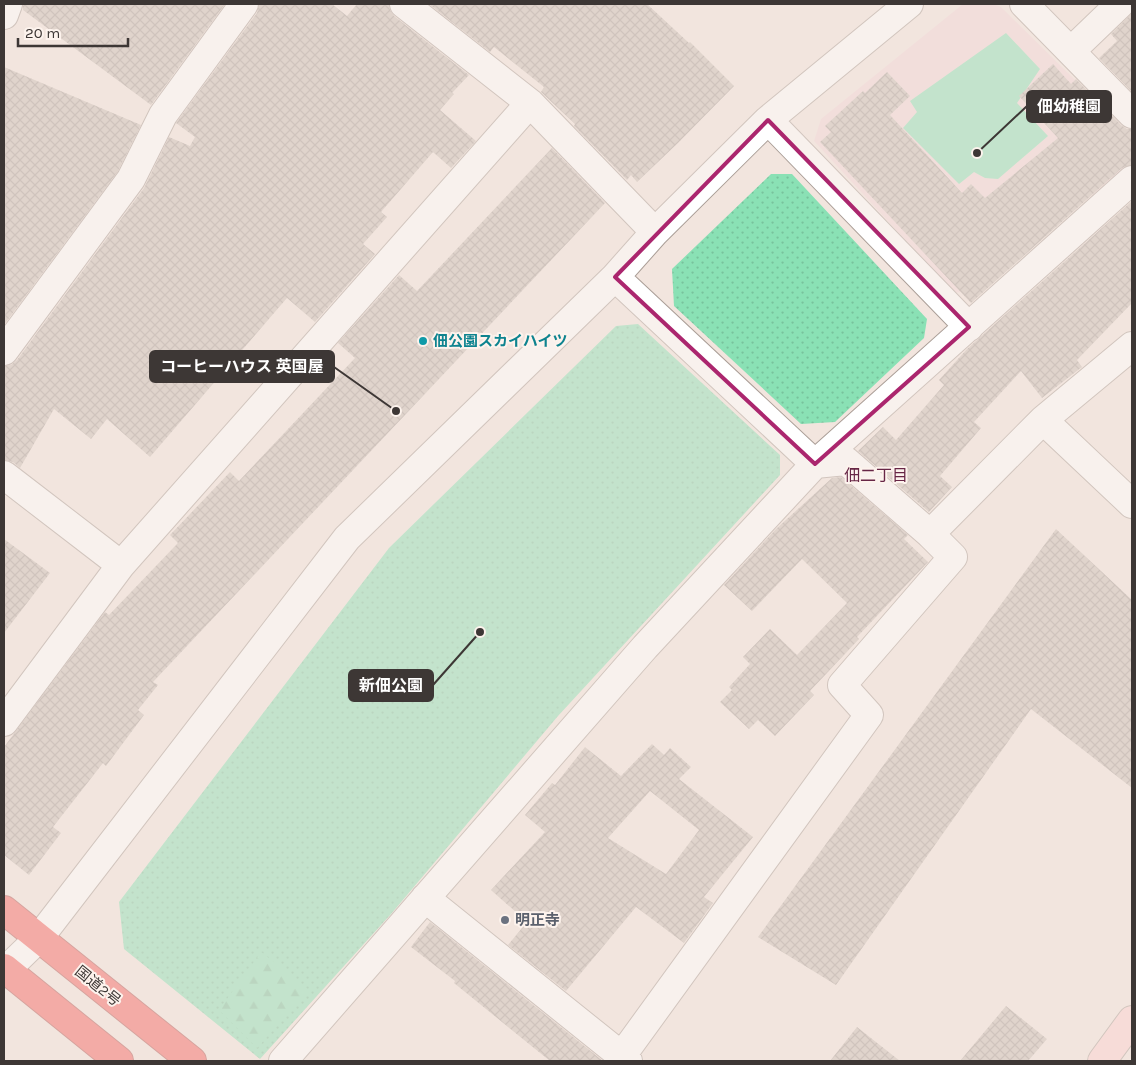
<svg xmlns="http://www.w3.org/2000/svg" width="1136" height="1065" font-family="Karla,'Noto Sans JP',sans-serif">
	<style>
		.education { fill: #f1d6d8 }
		.green { fill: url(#green-dots) }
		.forest { fill: url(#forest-firs) }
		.pitch { fill: #8ae1b5 }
		.building { fill: url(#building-cross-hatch); fill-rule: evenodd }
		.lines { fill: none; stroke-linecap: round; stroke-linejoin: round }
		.street-casing { stroke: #aa9e97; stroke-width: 30 }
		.secondary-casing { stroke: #aa9e97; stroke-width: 30 }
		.highway-casing { stroke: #b45552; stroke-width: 30 }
		.street { stroke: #fff; stroke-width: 28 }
		.secondary { stroke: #fcd1d0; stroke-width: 28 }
		.highway { stroke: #f46562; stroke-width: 28 }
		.marked { fill: none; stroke: #ab266e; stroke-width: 4; stroke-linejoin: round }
		.culture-dot { fill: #0f9aa8; stroke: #fdf3ed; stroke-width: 2 }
		.worship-dot { fill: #6b7280; stroke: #fdf3ed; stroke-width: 2 }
		.labels { text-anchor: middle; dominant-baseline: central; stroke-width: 4; stroke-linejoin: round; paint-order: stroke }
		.culture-label { font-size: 15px; font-weight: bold; fill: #0d838f; stroke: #fdf3ed; text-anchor: start }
		.worship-label { font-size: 15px; font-weight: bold; fill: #5b616d; stroke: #fdf3ed; text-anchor: start }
		.street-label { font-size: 15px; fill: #3d3735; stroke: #fdf3ed }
		.neighbourhood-label { font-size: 16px; fill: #672646; stroke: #fdf3ed }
		.leader { fill: none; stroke: #3d3735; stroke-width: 2 }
		.callout-dot { fill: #3d3735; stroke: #fdf3ed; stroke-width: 2 }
		.callout { fill: #3d3735; stroke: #3d3735; stroke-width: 2 }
		.callout-label { font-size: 16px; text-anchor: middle; font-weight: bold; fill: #fff }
	</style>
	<defs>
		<pattern id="green-dots" width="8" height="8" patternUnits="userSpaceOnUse" patternTransform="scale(1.25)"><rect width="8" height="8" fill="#8ae1b5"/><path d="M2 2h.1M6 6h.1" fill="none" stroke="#78c29c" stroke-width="1.8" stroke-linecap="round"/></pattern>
		<pattern id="forest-firs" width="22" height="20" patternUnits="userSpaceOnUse" patternTransform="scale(1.25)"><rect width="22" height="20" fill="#8ae1b5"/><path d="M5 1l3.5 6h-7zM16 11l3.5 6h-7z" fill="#78c29c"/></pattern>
		<pattern id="building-cross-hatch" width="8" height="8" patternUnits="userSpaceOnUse" patternTransform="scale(1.25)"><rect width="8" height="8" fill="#cbbfb7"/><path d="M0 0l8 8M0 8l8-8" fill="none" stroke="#a69c96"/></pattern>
	</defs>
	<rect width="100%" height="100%" fill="#f2e5de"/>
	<path class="education" d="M963,4h30l8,3 130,128 -1,29 -154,126 -22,3 -140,-152 7,-22z"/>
	<path class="green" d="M771,174h21l135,145 -3,19 -89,84 -34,2 -127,-118 -2,-37z
		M638,324l142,131v20l-222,241 -167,198 -131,145 -136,-110 -5,-47 270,-354 227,-222z"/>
	<path class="forest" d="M261,952l48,38 -52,58 -38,-38z"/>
	<path class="pitch" d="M1006,33l34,36 -23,34 31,33 -50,43 -13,-1 -11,-6 -15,12 -56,-56 14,-16 -7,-11z"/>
	<path class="building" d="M23,4h202l-74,101 -128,-95z
		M259,4h73l15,12 10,-12h32l1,6 4,6 75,59 -17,18 2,1 -14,16 36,31 -25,27 -18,-16 -52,60 6,5 -24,27 12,10 -60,68 -28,-24 -137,159 -43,-38 -16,20 -37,-30 -34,59 -7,-6 -9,-2v-94l7,-1 6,-5 127,-172 25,-51 21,9 5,-9 -19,-14 81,-110z
		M429,4h218l42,39 1,-1 44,44 -56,57 -41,39 -6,-7 -4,5 -53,-54 1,-2 -34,-32 3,-5 -50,-40 -4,5z
		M1132,13v79l-33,-34 18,-17 -6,-7z
		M1053,64l18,20 5,-5 45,46 6,4h5v36l-10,3 -151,135 -151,-161 11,-10 -6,-6 38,-35 2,2 22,-21 23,24 -20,19 72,78 9,-9 14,14 73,-60 -39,-42z
		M4,67l137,58 -23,46 -114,154z
		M552,148l53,55 -452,479 5,3 -20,25 6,5 -38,51 -3,-3 -50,64 8,6 -32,42 -25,-20v-108l101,-135 4,3 69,-72 -8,-8 60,-63 9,9 116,-123 -17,-15 61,-68 18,16z
		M1132,201v102l-55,57 5,7 -40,31 -21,-27 -47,51 7,6 -41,48 12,11 -23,25 -71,-61 25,-24 13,13 48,-55 -5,-5 28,-31z
		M841,477l67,58 -4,4 24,23 -71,75 2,2 -49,52 4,4 -39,41 -17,-16 -9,9 -29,-27 12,-12 -3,-3 21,-23 -7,-7 27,-28 27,26 50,-52 -45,-44 -50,52 -28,-26 52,-56 56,-51z
		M1056,529l76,71v188l-101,-79 -195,276 -78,-48z
		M4,539l46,34 -46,60z
		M652,744l12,11 6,-7 21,19 -12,12 74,58 -49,60 9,6 -29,40 -48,-36 -70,84 -58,-46 19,-23 -36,-32 54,-58 -20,-17 27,-32 3,2 30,-38 36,29zM650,791l49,39 -33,44 -58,-36z
		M430,922l173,139h-53l-96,-78 1,-2 -44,-34z
		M1006,1006l41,33 -19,22h-68z
		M857,1027l43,34h-70z"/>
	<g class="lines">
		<defs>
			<path id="street" d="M404,4l126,99 125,129
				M1024,4l108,110
				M4,15l4,-11
				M1071,51l49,-47
				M768,120l201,207
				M615,277l200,187 31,-3 84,73 23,23 -111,128 27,30 -251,346
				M4,351l127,-172 32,-64 81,-111
				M1043,420l89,84
				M4,475l117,90
				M930,534l113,-114 89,-74
				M4,722l117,-157 409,-462
				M425,898l203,163
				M4,972l35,-34 308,-400 268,-261 40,-45 113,-112 141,-116
				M283,1061l362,-414 170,-183 317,-284"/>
			<path id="secondary" d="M1102,1061l30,-41"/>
			<path id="highway" d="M4,910l188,151
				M4,968l115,93"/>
		</defs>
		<use href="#street" class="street-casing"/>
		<use href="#secondary" class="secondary-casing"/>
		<use href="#highway" class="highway-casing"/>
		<use href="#street" class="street"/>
		<use href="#secondary" class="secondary"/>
		<use href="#highway" class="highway"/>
	</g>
	<path d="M0 0H1136V1065H0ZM768,120l201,207 -154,137 -200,-187z" fill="#f2e5de" fill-opacity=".55" fill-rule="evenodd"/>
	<path class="marked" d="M768,120l201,207 -154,137 -200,-187z"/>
	<circle class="culture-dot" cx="423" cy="341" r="5"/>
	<circle class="worship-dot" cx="505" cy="920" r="5"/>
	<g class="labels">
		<g class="culture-label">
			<text x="433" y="341">佃公園スカイハイツ</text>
		</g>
		<g class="worship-label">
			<text x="515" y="920">明正寺</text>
		</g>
		<g class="street-label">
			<text transform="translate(98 986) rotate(39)">国道2号</text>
		</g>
		<g class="neighbourhood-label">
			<text x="876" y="475">佃二丁目</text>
		</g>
	</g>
	<path class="leader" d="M977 153L1027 106M396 411L334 367M480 632L433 685"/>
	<g class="callout-dot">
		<circle cx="977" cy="153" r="5"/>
		<circle cx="396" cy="411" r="5"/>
		<circle cx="480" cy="632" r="5"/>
	</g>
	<g class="callout">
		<rect x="1027" y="91" width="84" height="31" rx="5"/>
		<rect x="150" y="351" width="184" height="31" rx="5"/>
		<rect x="349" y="670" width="84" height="31" rx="5"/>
	</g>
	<g class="callout-label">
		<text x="1069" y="112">佃幼稚園</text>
		<text x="242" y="372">コーヒーハウス 英国屋</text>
		<text x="391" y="691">新佃公園</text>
	</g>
	<rect width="1136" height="1065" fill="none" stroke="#3d3735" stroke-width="10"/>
	<path d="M18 38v8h110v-8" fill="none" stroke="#3d3735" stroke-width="2.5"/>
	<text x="25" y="38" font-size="15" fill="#3d3735" stroke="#fdf3ed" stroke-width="4" paint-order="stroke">20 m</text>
</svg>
